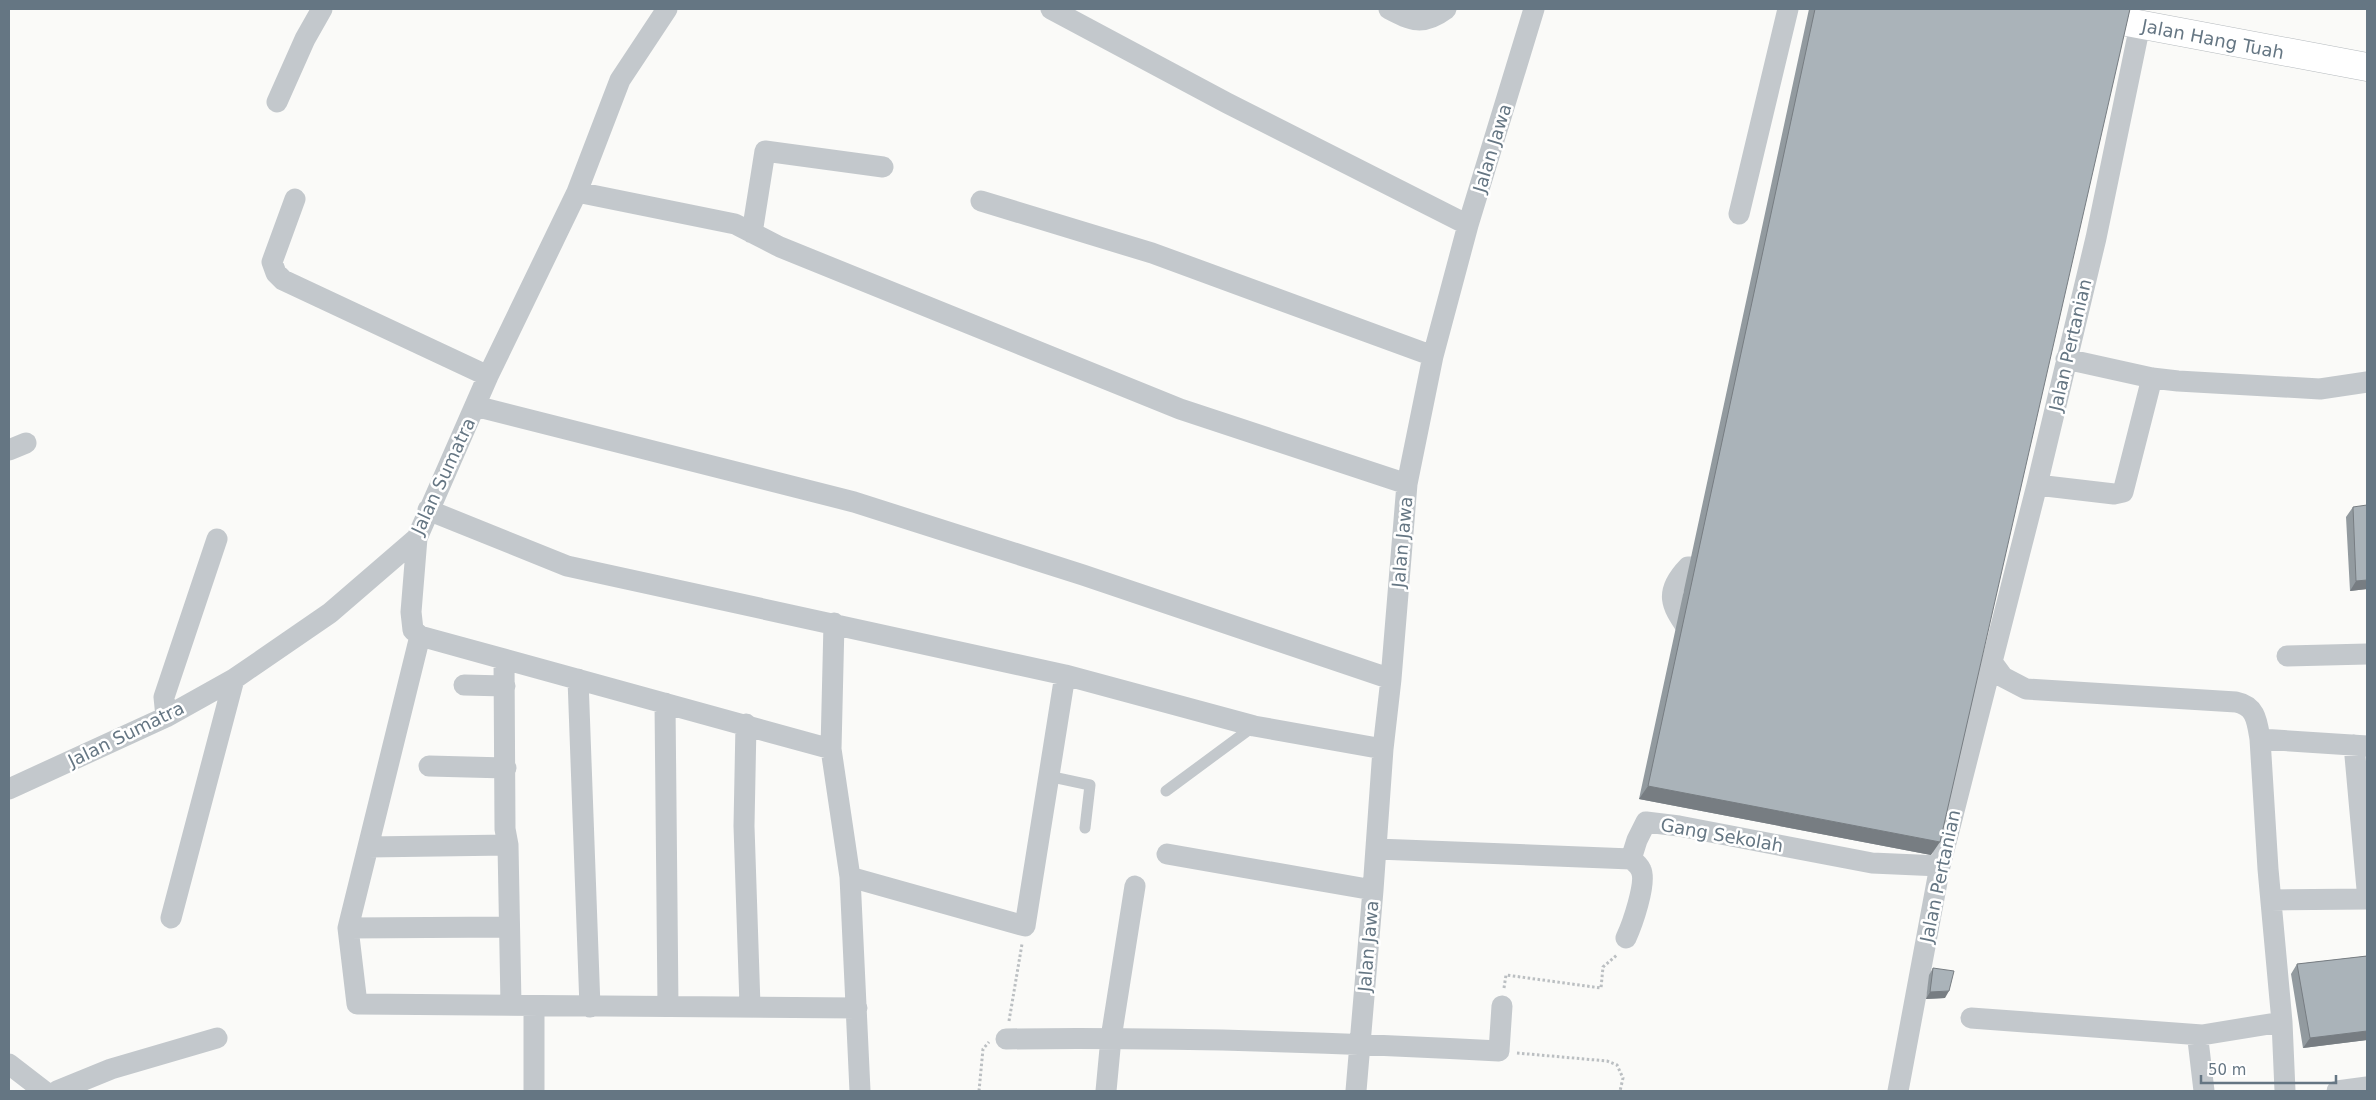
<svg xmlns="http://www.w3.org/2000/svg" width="2376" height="1100" font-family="'DejaVu Sans',sans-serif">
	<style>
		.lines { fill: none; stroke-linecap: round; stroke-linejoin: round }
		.primary-casing { stroke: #b5babe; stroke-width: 29 }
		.path { stroke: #bbbfc2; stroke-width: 3; stroke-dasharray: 2.5 2.5; stroke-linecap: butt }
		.lane { stroke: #c3c8cc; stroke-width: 11 }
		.street { stroke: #c3c8cc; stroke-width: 21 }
		.primary { stroke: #fff; stroke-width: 28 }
		.wall { fill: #929a9f }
		.shaded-wall { fill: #777d82 }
		.building { fill: #aab3b9; stroke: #777d82 }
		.labels { text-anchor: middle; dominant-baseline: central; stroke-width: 5; stroke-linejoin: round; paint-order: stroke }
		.street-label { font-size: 18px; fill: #657683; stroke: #fff }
	</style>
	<rect width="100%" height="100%" fill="#fafaf8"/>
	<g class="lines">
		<defs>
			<path id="primary" d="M2058,9l309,58"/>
		</defs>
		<use href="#primary" class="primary-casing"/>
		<path class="path" d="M1504,988l2,-13 95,13 2,-21 15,-13
			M1009,1021l13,-77
			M1517,1053l90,8 10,4 6,13 -3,13
			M979,1091l4,-42 6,-7"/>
		<path class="lane" d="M1048,776l42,9 -5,43
			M1166,791l88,-65"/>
		<path class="street" d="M1051,9l176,94 241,122
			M1389,9c23,12 34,17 57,0
			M277,102l28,-63 17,-30
			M577,192l158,32 45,23 400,162 227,75
			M295,199l-23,63 4,11 7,7 205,96
			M981,201l171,52 281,103
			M1739,214l49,-205
			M752,233l13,-82 118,16
			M2066,359l86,19 26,3 142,8 47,-7
			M475,406l379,96 229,73 308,104
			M9,450l17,-7
			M2037,485l77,9 9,-2 29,-114
			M428,510l139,56 498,109 189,51 129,23
			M417,538l-6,74 2,18 7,6 411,113
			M834,623l-3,126 19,128 10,214
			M420,636l-72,292 9,76 500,4
			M1694,639c-18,-29 -35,-42 -6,-72h9l19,5
			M2287,656l80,-2
			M504,659l1,170 3,16 3,160
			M1992,662l11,15 23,12 210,13c20,4 21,19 24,37l107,7
			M578,679l12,328
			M464,685l41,1
			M665,703l3,303
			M166,717l-2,-20 53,-158
			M746,724l-2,102 6,180
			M2260,739l8,130 14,153 3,69
			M2354,745l13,144
			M429,766l77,2
			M9,789l157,-72 68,-38 96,-66 87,-75 71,-162 89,-184 43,-112 47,-71
			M368,847l140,-2
			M1377,849l254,10 6,-19 9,-18 33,4 193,37 68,3
			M1167,854l206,36
			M850,877l175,49 40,-251
			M2271,900l96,-1
			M171,918l63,-239
			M348,928l161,-1
			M1626,938c6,-13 21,-55 15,-68 -2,-5 -6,-8 -10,-11
			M1971,1018l231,17
			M1006,1039c165,-2 329,3 493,12l3,-45
			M9,1064l35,27
			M57,1091l54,-22 106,-31
			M534,1091v-85
			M1106,1091l5,-53 24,-152
			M1356,1091l17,-201 10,-141 8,-70 16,-195 26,-128 35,-131 66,-216
			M1898,1091l42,-225 97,-381 59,-247 44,-213
			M2204,1091l-6,-51 4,-5 80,-13
			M2337,1091l30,-4"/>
		<use href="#primary" class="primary"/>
	</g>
	<path class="wall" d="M1809,9h321l-199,846 -292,-56z
		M2353,507l14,82 -17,2 -4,-74z
		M2367,956v84l-64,8 -12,-74 6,-10z
		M1933,968l12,30 -19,1 3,-24z"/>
	<path class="shaded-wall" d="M2367,580v9l-17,2 6,-10z
		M1648,786l292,56 -9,13 -292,-56z
		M1949,991l-4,7 -19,1 4,-7z
		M2367,1031v9l-64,8 7,-10z"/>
	<path class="building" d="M1815,9h315l-190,833 -292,-56z
		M2367,505v75l-11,1 -3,-74z
		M2367,956v75l-57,7 -13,-74z
		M1933,968l21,3 -5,20 -19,1z"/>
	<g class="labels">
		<g class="street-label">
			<text transform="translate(2213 39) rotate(11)">Jalan Hang Tuah</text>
			<text transform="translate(1492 148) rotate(-73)">Jalan Jawa</text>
			<text transform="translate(2070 345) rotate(-77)">Jalan Pertanian</text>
			<text transform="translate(443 476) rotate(-65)">Jalan Sumatra</text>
			<text transform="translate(1402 542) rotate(-85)">Jalan Jawa</text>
			<text transform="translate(126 734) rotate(-26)">Jalan Sumatra</text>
			<text transform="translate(1722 835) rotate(10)">Gang Sekolah</text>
			<text transform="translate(1940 876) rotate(-78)">Jalan Pertanian</text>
			<text transform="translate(1368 946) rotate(-85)">Jalan Jawa</text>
		</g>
	</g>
	<rect width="2376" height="1100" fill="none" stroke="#657683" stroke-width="20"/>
	<path d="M2201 1075v8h135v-8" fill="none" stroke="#657683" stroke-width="2.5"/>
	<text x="2208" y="1075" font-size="15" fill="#657683" stroke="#ffffff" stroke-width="4" paint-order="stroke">50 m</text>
</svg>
